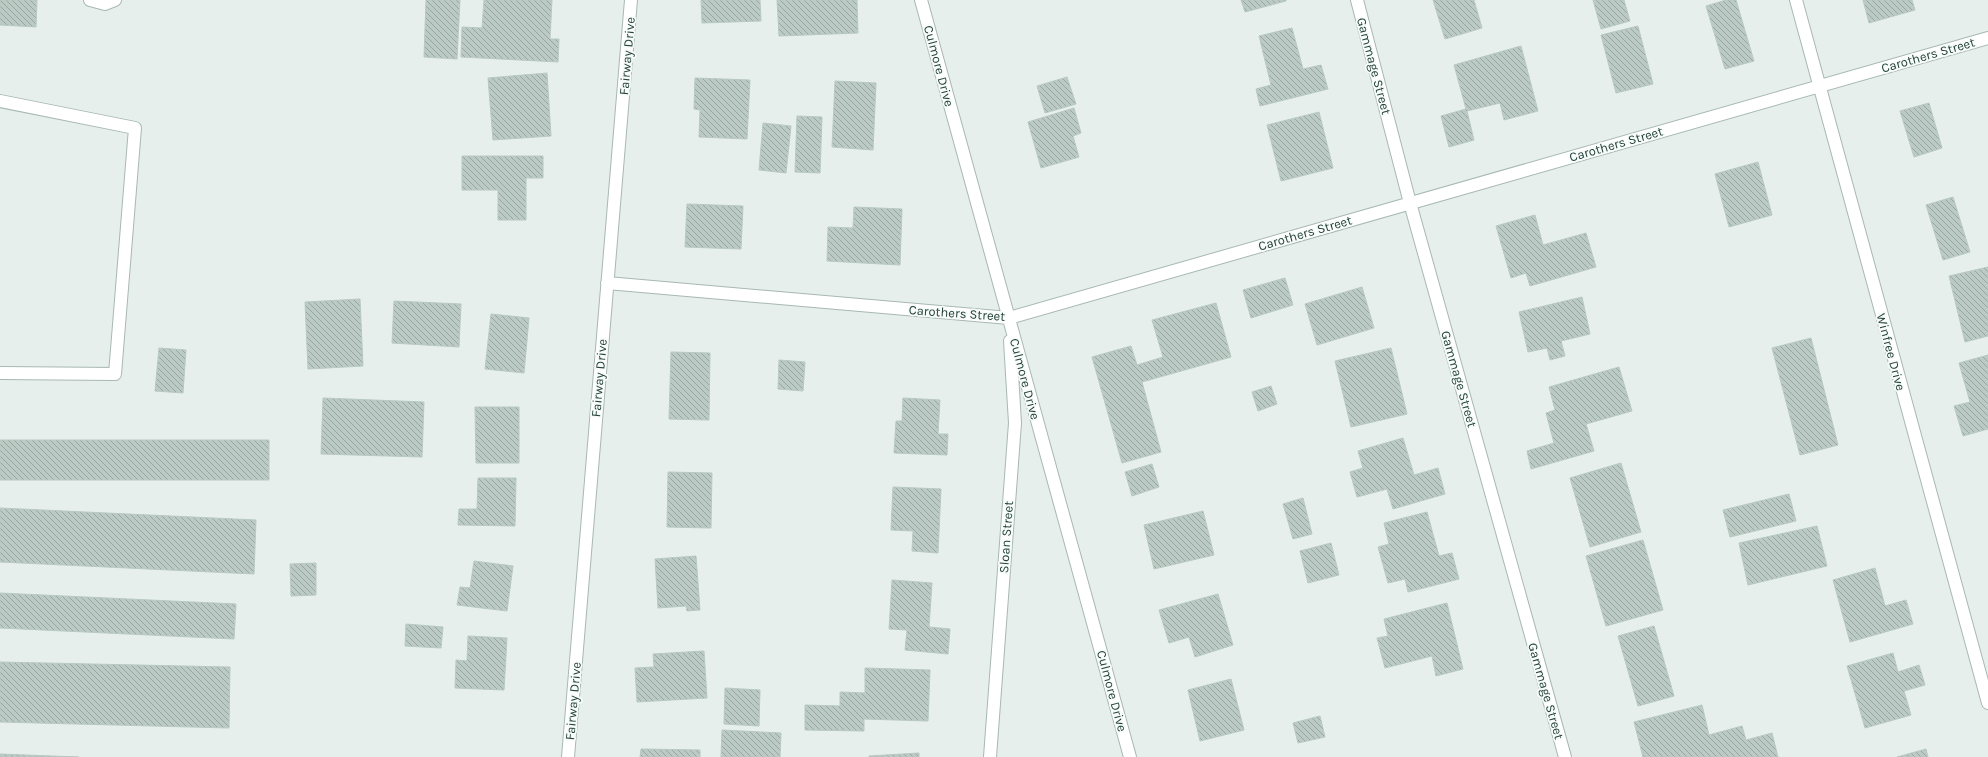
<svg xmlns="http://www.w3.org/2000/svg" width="1988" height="757" font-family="Karla,sans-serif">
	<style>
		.building { fill: url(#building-back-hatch); stroke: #b8c9c2 }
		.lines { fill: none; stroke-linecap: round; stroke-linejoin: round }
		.service-casing { stroke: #a8b8b2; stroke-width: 14 }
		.minor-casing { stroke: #a8b8b2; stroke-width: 14 }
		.service { stroke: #fff; stroke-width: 12 }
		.minor { stroke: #fff; stroke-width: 12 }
		.labels { text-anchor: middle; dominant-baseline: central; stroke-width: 3.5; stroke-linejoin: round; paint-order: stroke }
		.street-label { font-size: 13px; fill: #24423a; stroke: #f7fbf9 }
	</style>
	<defs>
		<pattern id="building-back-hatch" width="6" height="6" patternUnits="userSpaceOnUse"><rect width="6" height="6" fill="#bbcac4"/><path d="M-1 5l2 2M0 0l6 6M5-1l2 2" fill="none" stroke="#98a6a0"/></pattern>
	</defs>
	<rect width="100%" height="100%" fill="#e6efeb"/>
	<path class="building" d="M0,0h37l-1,27 -36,-2z
		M426,0h34l-3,59 -33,-2z
		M484,0h68l-2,39h9l-1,23 -97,-5 1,-30 20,1z
		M701,0h59l1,21 -59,2z
		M777,0h80l1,33 -79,3z
		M1241,0h45v1l-41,11z
		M1433,0h41l8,28 -37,11z
		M1593,0h31l6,21 -29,8z
		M1726,0h10l18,61 -29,8 -19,-63z
		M1863,0h49l3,10 -46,13z
		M1638,26l15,58 -37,9 -15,-58z
		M1292,28l11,41 18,-4 7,24 -68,17 -4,-17 15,-4 -12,-49z
		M1521,46l17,65 -34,9 -4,-17 -33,8 7,29 -25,7 -8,-31 25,-7 -12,-44z
		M547,73l4,63 -58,4 -5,-62z
		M1067,77l9,27 -31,9 -8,-27z
		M695,78l55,2 -3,59 -48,-2 1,-27 -6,-1z
		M835,81l41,2 -3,67 -41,-3z
		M1929,103l13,45 -28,9 -14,-46z
		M1074,108l7,25 -8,3 6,21 -38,11 -13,-46z
		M1319,112l14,56 -52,13 -14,-56z
		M797,116l25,1 -2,56 -25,-1z
		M763,123l28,3 -5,47 -27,-3z
		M462,156h81v22h-17v42h-28v-30h-36z
		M1758,162l14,53 -43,12 -14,-53z
		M1953,197l17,55 -27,8 -17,-55z
		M687,204l56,2 -2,43 -56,-2z
		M854,207l48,2 -2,56 -73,-4 1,-34 25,1z
		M1535,215l8,30 43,-12 10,34 -66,19 -4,-13 -15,5 -15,-52z
		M1988,267v69l-23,6 -16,-66z
		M1285,278l8,27 -42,13 -8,-28z
		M1362,287l12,41 -57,17 -12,-41z
		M1582,297l8,37 -29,7 4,15 -15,4 -3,-12 -19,4 -9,-40z
		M360,299l3,67 -55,3 -3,-67z
		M394,301l67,3 -2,43 -67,-4z
		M1216,303l15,54 -89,25 19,70 -39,11 -30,-106 39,-11 6,19 26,-8 -11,-37z
		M491,314l38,4 -5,55 -39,-4z
		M1811,338l27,107 -38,10 -28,-107z
		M159,348l27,2 -3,43 -28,-2z
		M1391,348l16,66 -56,13 -16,-66z
		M671,352l39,1 -1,67 -40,-1z
		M1988,355v74l-25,7 -9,-30 16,-4 -11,-39z
		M779,360l26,2 -2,29 -25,-2z
		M1619,367l13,44 -46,13 8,27 -63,18 -4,-18 27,-8 -8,-30 9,-3 -6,-23z
		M1271,386l6,18 -19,7 -6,-19z
		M323,398l101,4 -2,55 -101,-3z
		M903,398l37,2 -2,34h10l-1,21 -53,-2 2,-32h6z
		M475,407h44v56h-43z
		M1403,438l11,37 24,-7 7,26 -52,15 -6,-20 -30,8 -7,-25 13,-4 -5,-17z
		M0,440h269v40h-269z
		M1621,463l20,69 -51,15 -20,-69z
		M1152,464l7,23 -27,9 -7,-24z
		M668,472l44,1 -1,55 -44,-1z
		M478,478h38l-1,48 -57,-1 1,-16h18z
		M893,487l48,2 -3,64 -26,-2 1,-20 -22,-1z
		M1789,494l7,27 -66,16 -7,-27z
		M1303,498l9,36 -19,5 -10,-35z
		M0,508l256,12 -2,54 -254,-12z
		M1203,511l11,44 -60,14 -10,-44z
		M1427,512l12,44 13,-3 7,26 -51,13 -3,-13 -17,4 -10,-36 11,-3 -5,-21z
		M1817,526l10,40 -79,19 -9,-42z
		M1643,540l20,70 -57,16 -20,-70z
		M1331,543l8,32 -31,8 -8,-32z
		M696,556l4,54 -13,1 -1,-5 -28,2 -3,-49z
		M474,561l39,5 -6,45 -50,-6 3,-18 10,1z
		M316,563v32l-25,1 -1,-32z
		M1875,568l10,38 21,-6 7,24 -63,18 -17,-62z
		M892,580l40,3 -3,44 21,2 -2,25 -43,-4 2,-20 -18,-1z
		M0,593l236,11 -2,35 -234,-11z
		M1218,594l15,51 -38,12 -6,-20 -20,6 -10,-33z
		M1447,603l16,66 -27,7 -4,-20 -47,12 -8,-30 11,-2 -4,-17z
		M406,624l37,3 -2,21 -36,-2z
		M1654,626l20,70 -36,10 -20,-70z
		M468,636l39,2 -3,52 -49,-2 1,-28 11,1z
		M704,651l3,47 -70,4 -2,-34 19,-1 -1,-13z
		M1893,653l5,19 21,-7 6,20 -21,6 7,24 -46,13 -18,-62z
		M0,662l230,5 -1,61 -229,-6z
		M865,668l65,2 -2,51 -64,-2v12l-59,-1v-25l35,1v-14l25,1z
		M1231,679l13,51 -44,11 -12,-51z
		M725,688l35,2 -1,36 -35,-2z
		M1702,705l7,30 33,-9 4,14 26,-7 6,24h-135l-9,-35z
		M1320,716l5,21 -27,6 -5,-20z
		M722,730l59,3 -1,24h-59z
		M641,749l59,1v7h-60z
		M1926,749l2,8h-31z
		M919,753v4h-50v-1z
		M0,754l79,3h-79z"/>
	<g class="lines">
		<defs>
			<path id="service" d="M90,0l15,4 10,-4
				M0,101l135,27 -20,246 -115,-1"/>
			<path id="minor" d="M921,0l209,757
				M1357,0l53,203 155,554
				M1796,0l192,703
				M607,283l402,35 979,-280
				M568,757l63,-757
				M990,757l25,-334 -5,-82"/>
		</defs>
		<use href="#service" class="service-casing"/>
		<use href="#minor" class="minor-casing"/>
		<use href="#service" class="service"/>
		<use href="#minor" class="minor"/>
	</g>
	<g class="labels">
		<g class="street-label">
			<text transform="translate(1928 55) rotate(-16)">Carothers Street</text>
			<text transform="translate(627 56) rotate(-85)">Fairway Drive</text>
			<text transform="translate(939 66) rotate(75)">Culmore Drive</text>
			<text transform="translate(1374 66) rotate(75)">Gammage Street</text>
			<text transform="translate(1616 144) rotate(-16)">Carothers Street</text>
			<text transform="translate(1305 233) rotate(-16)">Carothers Street</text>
			<text transform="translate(957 313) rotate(4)">Carothers Street</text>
			<text transform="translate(1891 352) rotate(75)">Winfree Drive</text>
			<text transform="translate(599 378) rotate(-85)">Fairway Drive</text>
			<text transform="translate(1025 379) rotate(75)">Culmore Drive</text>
			<text transform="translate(1459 379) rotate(74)">Gammage Street</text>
			<text transform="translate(1006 537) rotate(-86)">Sloan Street</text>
			<text transform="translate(1112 691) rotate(75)">Culmore Drive</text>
			<text transform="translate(1546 691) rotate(74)">Gammage Street</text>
			<text transform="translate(573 701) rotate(-85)">Fairway Drive</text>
		</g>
	</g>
</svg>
